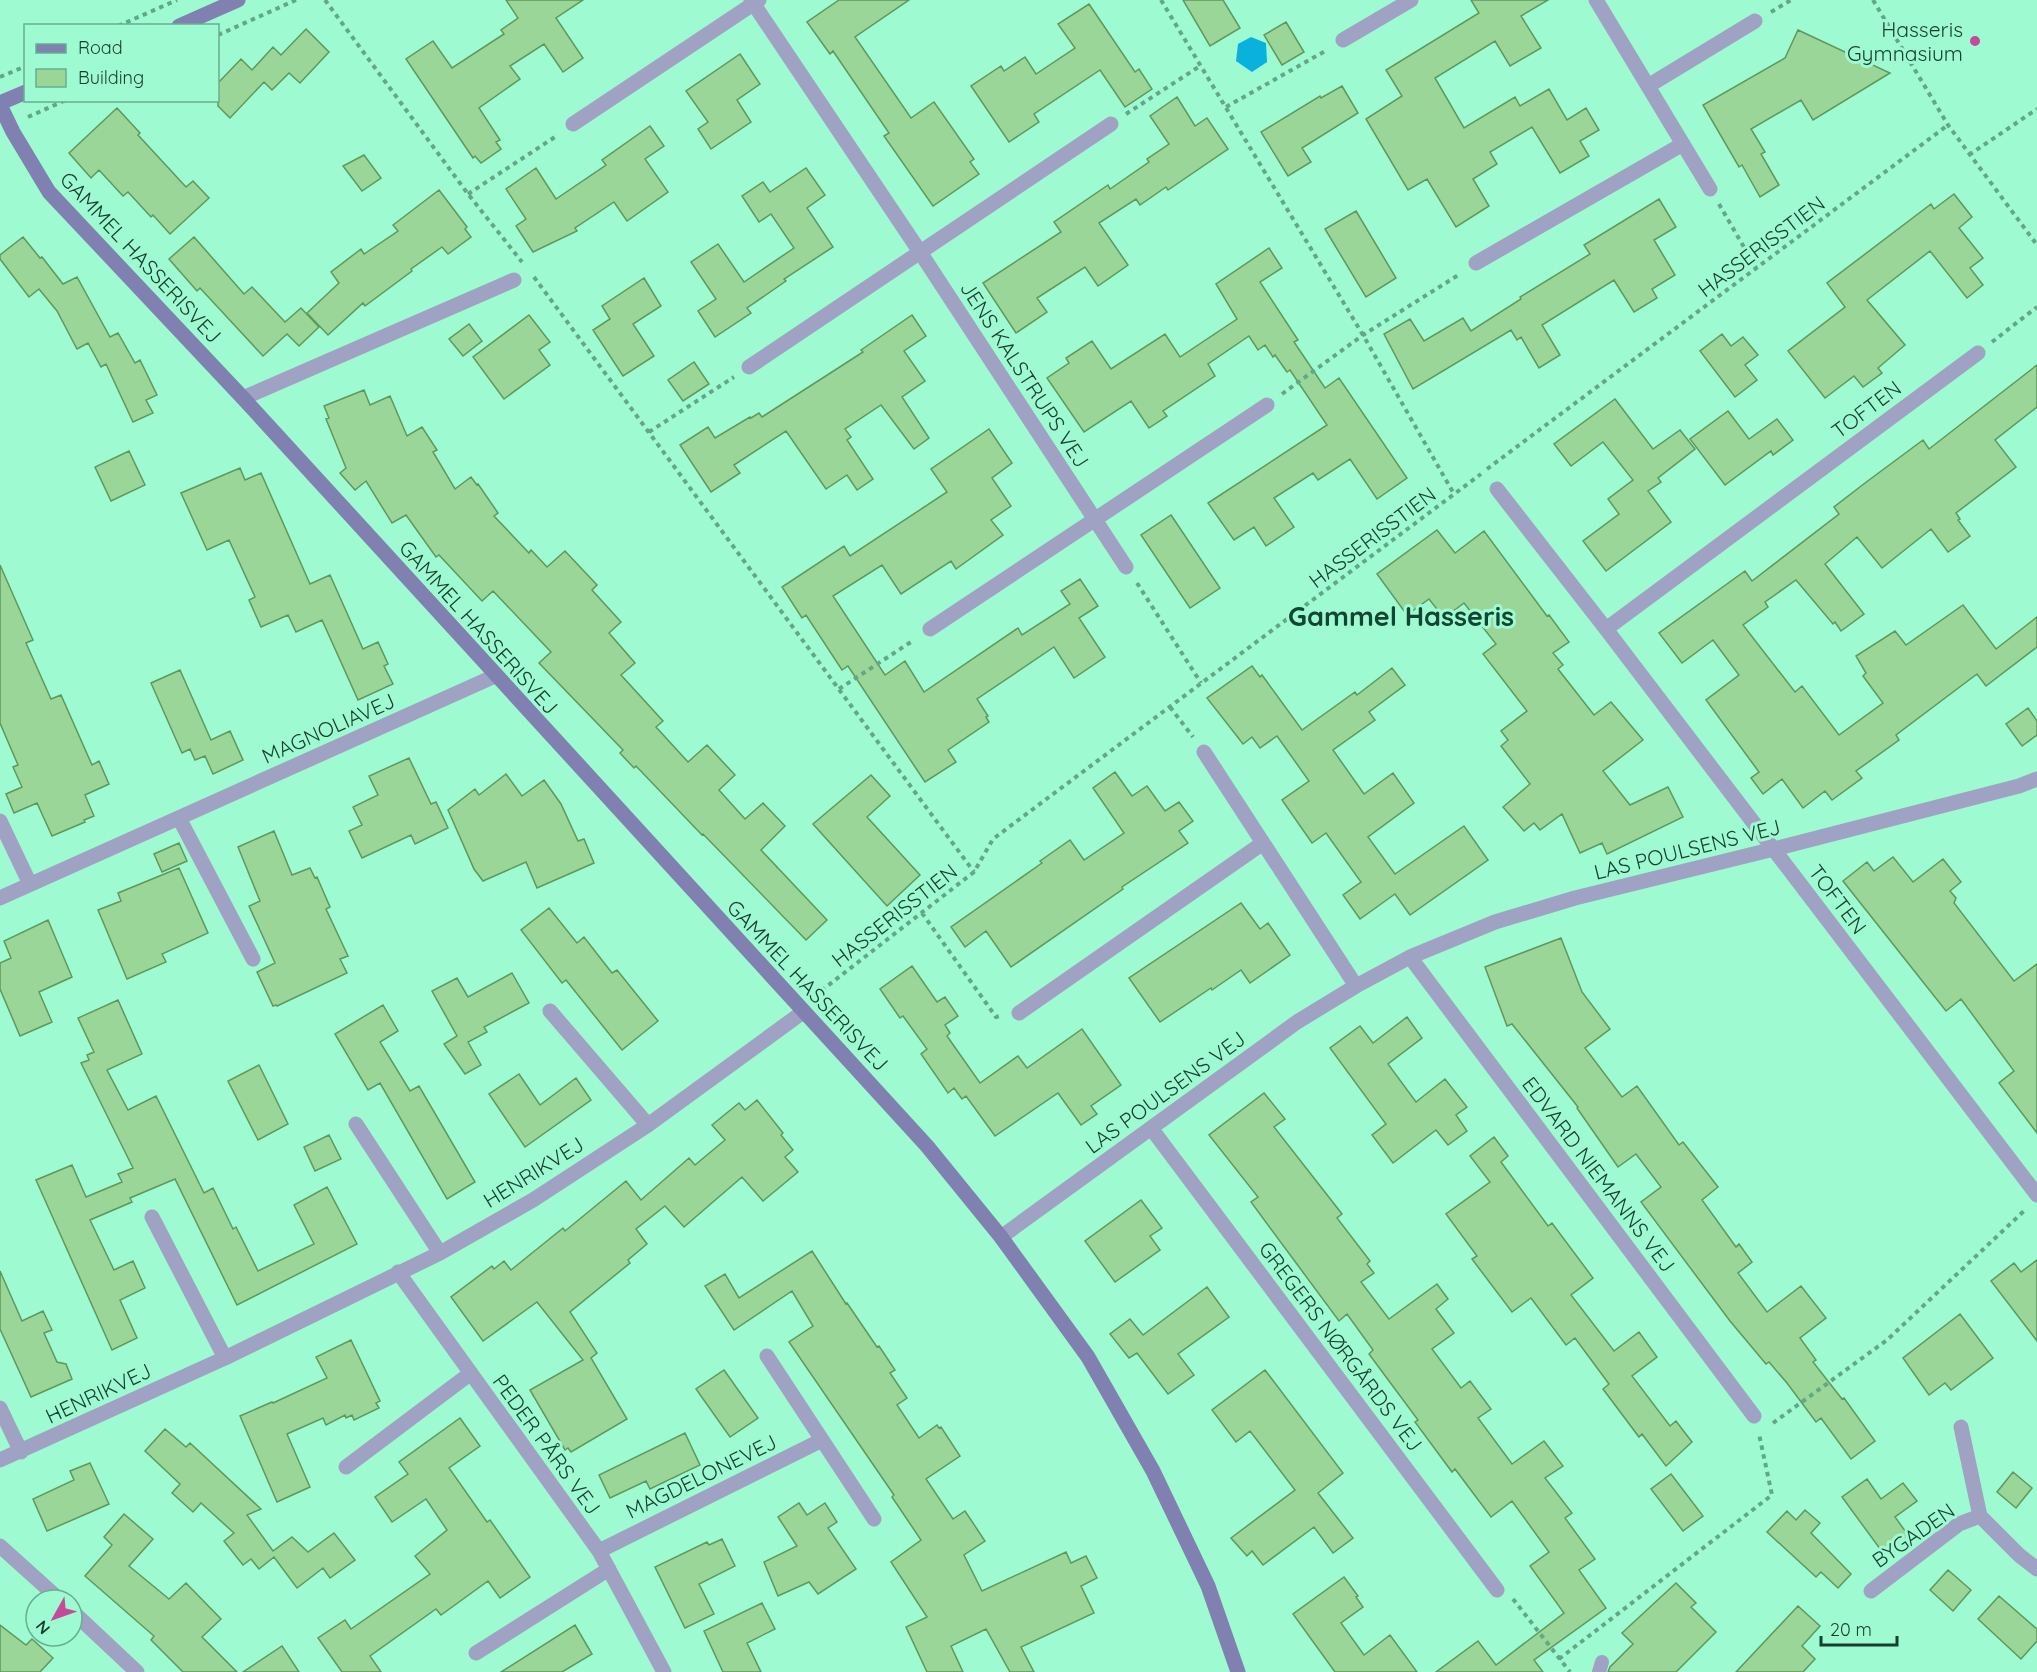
<svg xmlns="http://www.w3.org/2000/svg" width="2037" height="1672" font-family="Quicksand,sans-serif">
	<style>
		.water { fill: #09b2dd }
		.building { fill: #9ad697; stroke: #5e985d; stroke-width: 1.5 }
		.lines { fill: none; stroke-linecap: round; stroke-linejoin: round }
		.path { stroke: #63a789; stroke-width: 4; stroke-dasharray: 4.5 4.5; stroke-linecap: butt }
		.lane { stroke: #a0a2c3; stroke-width: 14 }
		.street { stroke: #a0a2c3; stroke-width: 15 }
		.secondary { stroke: #8081b1; stroke-width: 15 }
		.poi-dot { fill: #c54a9b; stroke: #9efad0; stroke-width: 2 }
		.labels { text-anchor: middle; dominant-baseline: central; stroke-width: 6; stroke-linejoin: round; paint-order: stroke }
		.poi-label { font-size: 21px; fill: #173e2e; stroke: #9efad0; text-anchor: end }
		.street-label { font-size: 21px; fill: #173e2e; stroke: #9efad0 }
		.district-label { font-size: 27px; font-weight: bold; fill: #134632; stroke: #9efad0 }
	</style>
	<rect width="100%" height="100%" fill="#9efad0"/>
	<path class="water" d="M1251,37l15,6 1,19 -15,10 -16,-11 2,-17z"/>
	<path class="building" d="M506,0h77l-27,18 27,40 -20,14 -19,-28 -34,22 10,13 -41,29 21,32 -4,2 5,7 -20,14 -6,-7 -2,2 -67,-99 27,-18 19,27 52,-34 -3,-4 17,-12z
		M839,0h70l-54,37 56,81 23,-16 40,57 -4,3 9,12 -46,32 -49,-70 5,-3 -56,-82 -3,3 -23,-32z
		M1183,0h40l17,28 -30,18z
		M1471,0h77l-27,16 20,32 -31,18 -15,-25 -60,37 29,50 51,-31 5,9 29,-17 18,31 19,-12 13,22 -19,11 9,15 -29,17 -28,-46 -42,25 7,12 -24,15 16,27 -33,21 -29,-48 -19,11 -42,-71 36,-23 -16,-26 93,-57z
		M1089,4l46,68 4,-3 13,20 -27,18 -25,-37 -66,44 5,8 -30,20 -38,-56 30,-20 3,5 21,-14 11,17 39,-26 -17,-24z
		M1286,22l18,30 -22,13 -18,-30z
		M306,29l23,23 -29,31 -11,-10 -17,17 -8,-8 -34,36 -12,-12v-23l23,-24 11,11 21,-23 8,8z
		M1798,30l92,43 -77,47 -12,-20 -50,29 14,23 -4,2 18,31 -19,12 -18,-32 -3,2 -36,-62 82,-47z
		M740,54l20,30 -23,16 14,22 -40,27 -13,-20 10,-7 -22,-31z
		M1342,86l16,27 -56,35 9,14 -23,14 -27,-44 59,-36 1,2z
		M1177,97l18,29 12,-8 21,31 -60,41 -2,-3 -26,18 -4,-6 -37,24 29,42 -30,21 -13,-19 -48,31 10,14 -31,21 -33,-50 78,-51 -7,-10 54,-37 2,4 39,-27 -2,-3 22,-15 -19,-28z
		M117,108l23,25 -2,2 48,52 7,-6 16,17 -39,36 -17,-19 -2,2 -23,-25 -5,4 -24,-26 -8,8 -22,-25z
		M650,126l14,20 -19,13 23,33 -41,29 -13,-19 -39,26 2,3 -44,21 -17,-26 10,-7 -20,-30 30,-21 20,31 50,-34 -4,-5z
		M364,155l17,23 -19,13 -19,-25z
		M806,168l19,27 -18,13 26,39 -49,32 2,2 -39,27 4,5 -36,24 -17,-26 18,-12 -25,-37 27,-18 26,38 50,-34 -23,-34 -12,8 -17,-26 21,-14 7,10z
		M439,190l28,37 -2,2 6,8 -23,17 -6,-7 -31,22 1,2 -47,35 -2,-3 -35,32 -21,-22 32,-30 -8,-11 30,-23 3,5 34,-23 -5,-6z
		M1954,194l18,23 -13,11 24,30 -13,10 13,17 -16,13 -37,-47 -63,49 38,45 -27,23 4,5 -19,14 -9,-11 -29,22 -37,-47 57,-44 -18,-24 104,-79 3,5z
		M1659,199l17,28 -22,13 21,35 -23,14 5,9 -23,14 -20,-32 -72,45 18,30 -21,13 -18,-31 -4,3 -6,-10 -98,59 -29,-55 26,-15 14,22 39,-23 8,13 50,-32 -1,-2 70,-43 -6,-9z
		M1356,211l40,67 -30,19 -41,-68z
		M23,237l17,21 2,-1 21,27 14,-7 33,60 8,-4 17,30 5,-3 17,35 -11,5 7,13 -20,9 -27,-58 -5,3 -13,-24 -11,6 -20,-38 -18,-22 -10,8 -29,-38v-4z
		M194,237l50,57 8,-7 33,35 16,-14 18,19 -20,19 -12,-12 -24,22 -63,-68 -3,3 -28,-32z
		M1269,248l13,20 -22,14 38,58 -4,2 31,46 14,-10 68,100 -30,21 -27,-40 -32,21 -5,-7 -39,25 20,29 -28,19 -12,-19 -20,13 -26,-37 119,-78 -37,-55 -3,2 -12,-17 -2,2 -8,-12 -7,5 -9,-14 -41,28 7,12 -52,35 4,5 -18,12 -18,-27 -47,31 -37,-54 22,-15 -3,-5 26,-17 19,28 54,-35 15,23 57,-38 -21,-35z
		M644,278l17,28 -28,18 21,32 -31,20 -30,-46 17,-11 -8,-13z
		M529,315l21,27 -11,8 11,15 -46,34 -31,-42z
		M912,315l14,21 -22,15 21,30 -23,16 27,41 -15,11 -33,-44 -36,24 6,8 -4,3 26,39 -16,11 -10,-15 -21,14 -40,-58 -52,34 6,8 -29,19 -31,-47 28,-18 7,11 35,-21 1,1 8,-5 3,4 101,-65 -2,-2z
		M469,324l13,17 -19,15 -14,-17z
		M1722,334l9,12 12,-9 15,18 -13,10 12,15 -22,17 -35,-46z
		M694,362l15,22 -26,17 -15,-21z
		M2037,365v42l-42,33 21,27 -60,46 4,6 -2,1 12,16 -22,16 -17,-23 -49,39 -25,-31 -32,27 39,50 -23,17 -6,-9 -2,2 -37,-44 -31,22 3,5 -25,18 52,67 7,-6 37,49 44,-32 -20,-27 3,-3 -10,-17 39,-25 11,14 57,-40 33,44 41,-32v30l-51,39 -9,-12 -81,61 3,5 -43,31 6,7 -30,22 -7,-9 -22,17 -21,-29 -19,15 -12,-16 8,-6 -53,-72 33,-25 -26,-35 -31,23 -23,-30 86,-62 7,10 87,-67 -5,-7 31,-24 58,-43 6,9z
		M364,390l6,15 20,-9 17,40 15,-9 15,23 -4,2 22,37 16,-12 6,8 1,-1 20,29 -4,3 35,37 2,-3 16,17 18,-16 32,34 -5,5 29,32 -12,11 26,30 -14,12 42,46 -7,6 32,35 19,-17 28,30 -16,15 26,29 18,-16 22,23 -24,24 66,70 -21,20 -103,-106 -1,1 -66,-69 -2,2 -14,-15 3,-3 -84,-87 12,-11 -58,-61 -11,10 -43,-46 -3,2 -30,-42 -14,8 -26,-42 -11,9 -15,-17 6,-5 -20,-49 3,-1 -5,-12z
		M1615,399l38,50 27,-19 15,19 -37,29 3,4 -13,9 23,31 -65,49 -23,-30 36,-27 -11,-15 25,-19 -30,-38 -32,24 -17,-22z
		M1728,411l21,28 28,-20 16,21 -20,15 -2,-4 -46,34 -35,-46z
		M989,429l23,34 -20,15 19,28 -20,14 12,15 -47,34 -5,-8 -50,33 -19,-29 -49,31 52,79 20,-14 19,31 94,-64 4,7 48,-31 -9,-13 19,-12 18,27 -19,12 26,39 -31,21 -20,-31 -77,52 11,17 -2,1 3,5 -41,28 8,12 -31,20 -77,-116 -6,4 -36,-55 -4,3 -20,-31 62,-41 6,10 97,-64 -16,-23z
		M129,451l16,34 -34,16 -16,-34z
		M240,468l5,12 16,-7 49,111 20,-9 33,74 15,-7 10,22 -4,2 9,18 -35,16 -36,-80 -26,12 -8,-17 -27,12 -12,-27 6,-3 -26,-57 -22,10 -26,-57z
		M1171,515l49,73 -30,20 -49,-73z
		M1437,530l18,23 29,-22 63,85 2,-1 20,27 -16,11 10,12 -5,4 36,46 17,-13 32,38 -40,31 27,34 38,-18 15,30 -76,37 -5,-11 -22,10 -18,-39 -22,16 -6,-7 -10,8 -21,-24 27,-23 -29,-38 7,-6 -7,-9 26,-20 -44,-57 13,-10 -32,-41 -20,15 -15,-19 -22,16 -30,-41z
		M0,565l33,75 -7,3 25,56 10,-4 31,70 7,-4 10,23 -24,11 9,21 -10,4 1,2 -33,14 -15,-33 -23,10 -8,-19 16,-7 -9,-20 5,-2 -18,-42z
		M1252,666l8,11 2,-2 40,55 53,-38 2,3 35,-27 13,17 -36,27 6,8 -42,30 31,44 29,-21 21,30 -46,34 27,37 69,-48 24,34 -78,55 -15,-21 -35,25 -17,-24 18,-13 -35,-49 -14,10 -30,-43 27,-19 -32,-45 -17,12 -8,-11 -9,7 -36,-46z
		M180,670l31,70 19,-9 13,29 -30,14 -8,-18 -10,4 -5,-11 -8,4 -31,-70z
		M2028,708l9,13v14l-15,11 -16,-22z
		M409,758l22,46 5,-2 12,26 -33,16 -4,-9 -49,23 -13,-27 13,-6 -9,-18 25,-12 -9,-19z
		M1115,772l17,24 15,-10 18,25 14,-9 14,19 -14,10 9,12 -66,44 1,2 -112,78 -25,-36 -21,16 -14,-20 91,-64 -2,-2 30,-21 14,20 40,-27 -31,-45z
		M506,774l16,22 22,-16 17,24 17,37 6,-2 10,24 -57,25 -11,-26 -43,19 -9,-12 -26,-59 27,-21 4,6z
		M871,775l19,21 -23,21 53,58 -33,31 -74,-82z
		M274,831l18,44 18,-7 5,10 2,-1 13,30 -4,2 22,47 -8,3 7,14 -70,33 -1,-1 -3,1 -16,-34 18,-9 -26,-57 11,-5 -22,-54z
		M179,843l8,18 -25,11 -8,-18z
		M1893,857l20,25 30,-23 18,23 -11,9 6,7 -2,5 60,78 23,-17v169l-38,-50 15,-12 -53,-72 -15,12 -103,-130 24,-19 7,9z
		M179,868l29,65 -46,21 4,8 -39,17 -29,-69 23,-9 -3,-8z
		M1241,903l19,26 8,-6 22,32 -40,28 -9,-13 -29,20 -1,-2 -51,34 -31,-44z
		M549,908l28,35 7,-6 28,36 5,-3 41,51 -36,29 -56,-70 -4,3 -41,-53z
		M48,920l24,57 -33,15 13,30 -32,14 -20,-47v-26l11,-5 -7,-17z
		M1561,938l21,54 28,37 -25,19 37,49 15,-11 42,59 4,-3 35,45 -16,13 34,47 3,-3 13,18 -14,11 29,39 34,-26 25,32 -26,20 16,22 -3,2 29,37 2,-1 31,43 -24,18 -30,-41 -5,4 -29,-39 -18,-21 -3,2 -36,-43 -89,-119 20,-15 -25,-33 -18,13 -41,-59 1,-1 -27,-34 -39,-49 -5,2 -22,-59z
		M912,966l25,36 8,-5 13,19 -13,9 5,8 -3,3 33,47 38,-27 9,12 55,-39 39,56 -30,21 6,8 -16,11 -23,-32 -63,43 -29,-40 -4,3 -8,-11 -6,5 -27,-39 6,-5 -24,-33 -3,2 -20,-29z
		M512,973l17,30 -45,24 3,5 -19,10 13,23 -16,9 -21,-30 13,-8 -25,-45 25,-13 11,19z
		M118,1000l24,54 -35,16 21,40 28,-14 48,97 9,-5 20,41 3,-2 22,44 56,-27 -20,-39 33,-18 30,57 -120,61 -62,-126 -45,19 2,4 -42,18 24,50 19,-9 12,27 -25,12 17,38 -25,12 -76,-170 36,-15 14,32 36,-15 -4,-8 15,-6 -52,-105 8,-3 -2,-5 7,-3 -16,-34z
		M383,1005l15,26 -18,11 30,49 9,-5 56,96 -28,17 -67,-116 -12,7 -33,-56z
		M1407,1017l15,21 -34,26 28,38 29,-23 22,28 -11,8 11,16 -19,14 -12,-15 -43,33 -21,-28 14,-11 -56,-76 30,-22 13,17z
		M259,1065l29,59 -30,16 -30,-59z
		M519,1074l21,31 36,-27 15,22 -66,47 -36,-53z
		M1264,1093l21,26 -11,8 68,87 -5,4 33,43 -3,3 7,9 -13,9 28,37 48,-35 11,15 -12,10 18,24 -22,16 29,39 9,-7 21,28 -13,9 34,46 32,-23 19,25 -18,12 27,35 -7,5 30,41 -16,11 27,38 -72,52 9,12h-107l42,-31 18,24 68,-52 -34,-47 19,-14 -37,-51 -21,16 -36,-48 -3,3 -37,-50 3,-2 -49,-66 4,-4 -26,-36 -8,7 -88,-119 7,-5 -49,-62z
		M757,1100l26,33 -2,2 12,15 -8,7 13,15 -35,29 -21,-24 -58,50 -19,-21 -29,23 11,15 -19,16 2,3 -60,49 27,41 -6,5 36,61 -56,33 -3,-4 -3,2 -35,-60 53,-30 -46,-58 -54,39 -32,-44 41,-31 2,3 10,-8 7,9 52,-42 2,3 61,-50 15,19 48,-42 6,7 30,-25 -13,-15 27,-22 6,7z
		M329,1135l12,24 -26,12 -11,-24z
		M1494,1137l14,19 -7,6 47,64 4,-3 41,55 -22,17 43,56 25,-19 18,25 -25,19 38,50 6,-5 16,21 -26,24 -24,-32 -3,3 -36,-48 6,-5 -34,-46 -9,7 -35,-47 -19,14 -40,-53 5,-3 -31,-42 44,-32 -20,-26z
		M1141,1200l21,28 -12,8 10,14 -45,32 -30,-41z
		M812,1251l34,53 1,-1 30,44 2,-1 16,24 -5,3 17,25 -10,7 22,33 18,-13 2,3 2,-1 19,29 -34,23 27,40 12,-8 20,30 -21,14 18,36 84,-39 5,11 15,-7 11,22 -16,8 13,27 -73,34 13,25h-24l-24,-43 -35,17 12,26h-36l-21,-45 21,-10 -36,-55 30,-22 -29,-43 2,-2 -105,-153 24,-16 -21,-35 -58,39 -29,-44 20,-12 14,24z
		M2037,1260v81l-46,-60 23,-18 7,9z
		M0,1271l22,50 21,-10 9,19 -8,3 13,29 9,2 6,15 -41,18 -31,-68z
		M1207,1287l22,30 -51,37 16,21 -26,19 -31,-41 -8,5 -19,-24 20,-15 13,16z
		M1960,1314l33,44 -42,32 -6,-7 -16,12 -26,-37z
		M351,1340l29,61 -4,2 3,5 -25,12 -2,-5 -6,3 -1,-3 -19,10 -3,-7 -36,16 23,53 -33,15 -37,-86 32,-14 1,1 54,-25 -11,-21z
		M724,1370l34,48 -28,19 -34,-48z
		M1265,1370l78,103 -25,20 35,45 -20,15 -19,-26 -51,38 -11,-14 -5,5 -16,-18 64,-48 -45,-59 -14,11 -24,-32z
		M460,1418l20,28 -31,22 38,54 3,-2 40,57 -30,21 -12,-17 -47,34 -5,-6 -66,47 11,16h-39l-24,-34 27,-18 6,9 79,-55 -15,-18 32,-26 -21,-31 -34,23 -17,-25 33,-23 -9,-12z
		M165,1429l21,18 4,-4 71,66 -14,6 26,36 19,-14 16,15 26,-19 21,27 -25,18 -7,-10 -26,20 -23,-31 -15,12 -8,-10 -8,6 -19,-24 10,-8 -33,-30 -8,9 -21,-19 8,-9 -35,-33z
		M685,1433l15,32 -50,24 -4,-8 -36,17 -11,-23z
		M90,1463l19,41 -62,27 -14,-32 41,-19 -4,-9z
		M2013,1472l19,16 -16,20 -19,-16z
		M1671,1474l32,42 -20,15 -32,-42z
		M1867,1479l14,20 22,-16 14,18 -22,16 16,22 -25,18 -44,-60z
		M799,1503l8,12 18,-12 12,19 -9,6 28,41 -38,25 -9,-12 -31,14 -14,-34 33,-16 -19,-29z
		M1805,1510l15,13 -9,10 40,41 -13,14 -17,-16 -5,5 -49,-45 20,-21 9,9z
		M124,1514l29,25 -24,27 40,33 17,-16 35,36 -19,18 35,35h-54l-32,-32 3,-4 -69,-60 27,-31 -8,-8z
		M722,1539l13,27 -36,18 15,30 -29,14 -30,-61 52,-25 2,3z
		M1948,1570l23,20 -18,21 -23,-21z
		M1344,1577l14,19 -2,1 7,10 -22,16 23,32 26,-20 27,37h-82l-42,-58z
		M1676,1583l20,20 -5,4 25,25 -40,40h-68l2,-5 23,-23 -11,-11z
		M1999,1596l38,33v12l-16,18 -43,-40z
		M762,1603l13,26 -28,14 14,29h-38l-19,-41z
		M1798,1606l22,20 -18,20 13,13 -12,13h-67z
		M0,1625l26,20 6,-6 21,19 -13,14h-40z
		M575,1625l17,29 -30,18h-61z
		M282,1646l17,26h-56z"/>
	<g class="lines">
		<path class="path" d="M325,0l143,194 54,68
			M1161,0l202,335 91,159
			M1873,0l75,125 89,120
			M1771,12l20,-12
			M118,26l59,-26
			M218,35l78,-35
			M0,77l26,-11
			M1226,107l101,-57
			M1126,114l74,-48
			M28,117l38,-17
			M1969,155l68,-46
			M468,194l90,-59
			M1719,204l37,64
			M534,277l440,595
			M1992,342l45,-35
			M1282,394l81,-59 97,-61
			M649,432l85,-55
			M1487,469l461,-344
			M1137,583l64,100
			M839,689l75,-49
			M1170,707l23,30
			M922,913l74,104 4,-1
			M815,997l6,-6 153,-119 19,-33 488,-365
			M1773,1423l114,-83 139,-131
			M1513,1599l57,73
			M1559,1659l213,-164 -13,-61"/>
		<path class="lane" d="M1599,1672l3,-10"/>
		<path class="street" d="M751,0l169,252 206,315
			M1596,0l114,189
			M1343,40l68,-40
			M1648,86l107,-65
			M573,124l186,-124
			M1476,263l207,-119
			M749,367l362,-243
			M243,398l271,-118
			M1497,489l109,140 431,566
			M930,629l337,-224
			M1606,629l372,-276
			M1204,752l152,234
			M179,818l74,141
			M0,821l30,63
			M0,898l495,-222
			M1410,957l344,459
			M550,1011l98,114
			M1019,1013l244,-170
			M356,1124l84,129
			M1151,1128l346,462
			M152,1217l73,141
			M1001,1237l296,-215 59,-36 54,-29 85,-35 80,-24 199,-49 245,-63 18,-7
			M398,1272l201,279 65,121
			M767,1356l107,163
			M0,1408l21,44
			M1961,1427l19,89 39,39 18,14
			M0,1460l225,-102 215,-105 93,-53 115,-75 155,-113
			M346,1467l125,-94
			M0,1546l60,54
			M599,1551l223,-111
			M1871,1591l88,-67 21,-8
			M72,1611l65,61
			M476,1653l133,-84"/>
		<path class="secondary" d="M179,26l59,-26
			M0,103l26,-11
			M0,105l13,27 36,60 194,206 684,748 74,91 87,120 65,114 55,115 30,86"/>
	</g>
	<circle class="poi-dot" cx="1975" cy="41" r="6"/>
	<g class="labels">
		<g class="poi-label">
			<text x="1963" y="29">Hasseris<tspan x="1963" dy="24">Gymnasium</tspan></text>
		</g>
		<g class="street-label">
			<text transform="translate(1761 246) rotate(-37)">HASSERISSTIEN</text>
			<text transform="translate(141 257) rotate(47)">GAMMEL HASSERISVEJ</text>
			<text transform="translate(1025 374) rotate(57)">JENS KALSTRUPS VEJ</text>
			<text transform="translate(1866 409) rotate(-37)">TOFTEN</text>
			<text transform="translate(1372 537) rotate(-37)">HASSERISSTIEN</text>
			<text transform="translate(479 627) rotate(48)">GAMMEL HASSERISVEJ</text>
			<text transform="translate(328 728) rotate(-24)">MAGNOLIAVEJ</text>
			<text transform="translate(1687 849) rotate(-14)">LAS POULSENS VEJ</text>
			<text transform="translate(1838 899) rotate(53)">TOFTEN</text>
			<text transform="translate(894 915) rotate(-38)">HASSERISSTIEN</text>
			<text transform="translate(808 985) rotate(47)">GAMMEL HASSERISVEJ</text>
			<text transform="translate(1165 1092) rotate(-36)">LAS POULSENS VEJ</text>
			<text transform="translate(533 1172) rotate(-32)">HENRIKVEJ</text>
			<text transform="translate(1599 1174) rotate(53)">EDVARD NIEMANNS VEJ</text>
			<text transform="translate(1341 1346) rotate(53)">GREGERS NØRGÅRDS VEJ</text>
			<text transform="translate(98 1393) rotate(-25)">HENRIKVEJ</text>
			<text transform="translate(547 1444) rotate(54)">PEDER PÅRS VEJ</text>
			<text transform="translate(701 1476) rotate(-26)">MAGDELONEVEJ</text>
			<text transform="translate(1913 1535) rotate(-35)">BYGADEN</text>
		</g>
		<g class="district-label">
			<text x="1401" y="616">Gammel Hasseris</text>
		</g>
	</g>
	<rect x="24" y="24" width="195" height="78" fill="#9efad0" stroke="#68af8f" stroke-width="1.5"/>
	<rect x="36" y="44" width="30" height="9" fill="#8081b1" stroke="#68af8f" stroke-width="1.5"/>
	<text x="78" y="54" font-size="18" fill="#173e2e">Road</text>
	<rect x="36" y="69" width="30" height="18" fill="#9ad697" stroke="#68af8f" stroke-width="1.5"/>
	<text x="78" y="84" font-size="18" fill="#173e2e">Building</text>
	<g transform="translate(54 1618) rotate(230)"><circle r="28" fill="#9efad0" stroke="#68af8f" stroke-width="1.5"/>
	<path d="M0-4.5L10 22L0 15L-10 22Z" fill="#c54a9b"/>
	<text y="-9" font-size="16" font-weight="bold" text-anchor="middle" fill="#173e2e">N</text>
	</g>
	<path d="M1821 1636v9h76v-9" fill="none" stroke="#173e2e" stroke-width="3"/>
	<text x="1830" y="1636" font-size="18" fill="#173e2e" stroke="#9efad0" stroke-width="4.5" paint-order="stroke">20 m</text>
</svg>
